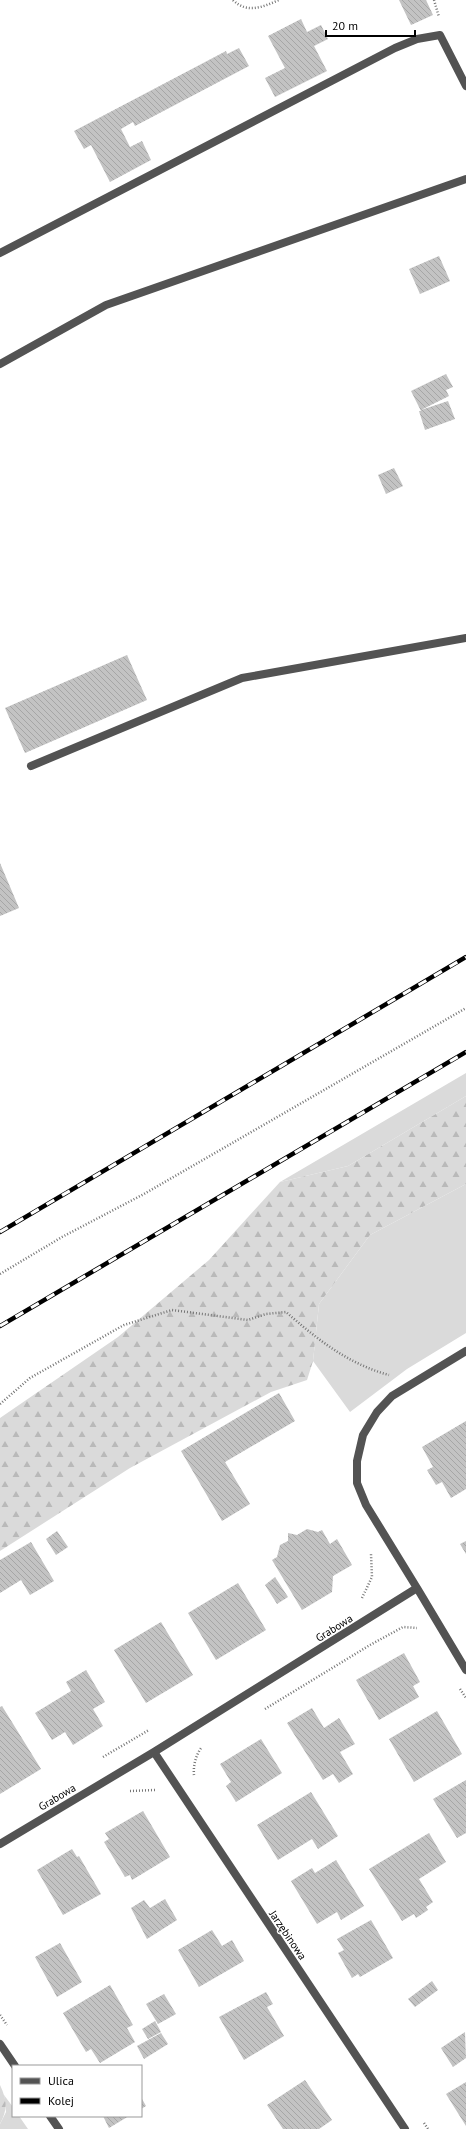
<svg xmlns="http://www.w3.org/2000/svg" width="466" height="2129" font-family="'PT Sans',sans-serif">
	<style>
		.grass { fill: #dadada }
		.forest { fill: url(#forest-firs) }
		.building { fill: url(#building-back-hatch) }
		.lines { fill: none; stroke-linecap: round; stroke-linejoin: round }
		.path { stroke: #757575; stroke-width: 2.5; stroke-dasharray: 1 2; stroke-linecap: butt }
		.lane { stroke: #535353; stroke-width: 8 }
		.street { stroke: #535353; stroke-width: 8 }
		.rail-casing { stroke: #000; stroke-width: 4.5 }
		.rail { stroke: #fff; stroke-width: 3; stroke-dasharray: 9; stroke-linecap: butt }
		.labels { text-anchor: middle; dominant-baseline: central; stroke-width: 3; stroke-linejoin: round; paint-order: stroke }
		.street-label { font-size: 11px; fill: #000; stroke: #fff }
	</style>
	<defs>
		<pattern id="forest-firs" width="22" height="20" patternUnits="userSpaceOnUse"><rect width="22" height="20" fill="#dadada"/><path d="M5 1l3.5 6h-7zM16 11l3.5 6h-7z" fill="#b9b9b9"/></pattern>
		<pattern id="building-back-hatch" width="6" height="6" patternUnits="userSpaceOnUse"><rect width="6" height="6" fill="#c3c3c3"/><path d="M-1 5l2 2M0 0l6 6M5-1l2 2" fill="none" stroke="#a6a6a6"/></pattern>
	</defs>
	<rect width="100%" height="100%" fill="#fff"/>
	<path class="grass" d="M466,1073v23l-118,70 -68,16z
		M466,1184v149l-59,36 -57,43 -37,-51 6,-57 51,-69z
		M4,2095l9,12v9h6l9,13h-28v-5l6,-12z"/>
	<path class="forest" d="M466,1096v88l-96,51 -51,69 -6,57 -6,19 -36,12 -141,76 -130,83v-133l118,-81 91,-77 71,-78 68,-16z
		M0,2085c7,15 8,24 0,39z"/>
	<path class="building" d="M399,0h27l7,15 -22,10z
		M301,19l6,13 14,-7 7,14 -14,7 13,25 -52,26 -10,-19 20,-10 -17,-32z
		M239,48l10,18 -114,60 -2,-4 -12,7 9,18 12,-6 9,19 -41,22 -19,-37 -7,4 -10,-18 152,-80 1,3z
		M439,256l11,25 -30,13 -11,-25z
		M446,374l7,13 -7,3 3,6 -28,14 27,-9 7,18 -30,11 -6,-19h2l-10,-20z
		M394,468l9,18 -17,8 -8,-19z
		M127,655l20,45 -122,53 -20,-45z
		M0,863l19,45 -19,8z
		M279,1393l16,28 -70,41 25,42 -28,17 -41,-70z
		M466,1421v68l-15,9 -9,-16 -6,3 -9,-15 6,-3 -11,-20z
		M307,1529l11,3 4,-2 8,14 7,-5 15,26 -19,11 -1,16 -30,18 -30,-50 5,-3 3,-12 8,-4v-8l9,2z
		M57,1531l11,16 -12,8 -10,-16z
		M466,1541v13l-6,-10z
		M31,1542l23,39 -24,14 -9,-15 -21,13v-33z
		M275,1577l13,20 -11,7 -12,-19z
		M238,1583l28,47 -50,30 -28,-47z
		M161,1622l32,53 -47,28 -32,-53z
		M404,1653l16,29 -7,4 6,11 -40,23 -23,-40z
		M86,1670l19,32 -12,7 10,17 -30,19 -8,-13 -13,8 -17,-27 36,-22 -5,-9z
		M2,1706l39,63 -41,25v-87z
		M312,1708l12,20 15,-10 16,26 -15,8 13,22 -14,9 -6,-9 -10,6 -36,-57z
		M437,1711l25,43 -48,28 -25,-43z
		M261,1739l21,34 -46,29 -10,-16 5,-4 -11,-18z
		M466,1780v53l-9,5 -24,-39z
		M311,1792l27,44 -20,13 -6,-10 -34,21 -21,-35z
		M143,1811l27,46 -38,23 -2,-5 -5,2 -21,-35 5,-3 -4,-6z
		M429,1833l17,29 -27,17 14,23 -7,5 2,3 -12,8 -2,-4 -12,7 -33,-52z
		M72,1849l5,8 2,-1 22,38 -38,21 -26,-45z
		M336,1860l28,46 -23,14 -4,-8 -20,12 -26,-43 21,-13 3,5z
		M165,1899l12,21 -30,19 -16,-31 13,-8 6,8z
		M371,1920l22,38 -33,19 -2,-3 -6,4 -14,-25 6,-3 -7,-11z
		M212,1930l10,16 10,-6 12,21 -45,26 -21,-37z
		M60,1943l22,39 -25,15 -22,-40z
		M432,1981l6,9 -23,17 -7,-8z
		M110,1985l23,40 -6,3 8,14 -35,21 -9,-14 -5,3 -23,-39z
		M266,1992l7,12 -6,3 17,29 -40,24 -25,-43z
		M164,1994l12,20 -18,10 -12,-20z
		M155,2021l6,11 -13,7 -6,-10z
		M465,2032l1,26 -13,9 -12,-19z
		M161,2033l7,11 -24,15 -7,-13z
		M305,2080l27,40 -13,9h-36l-16,-24z
		M466,2082v44l-20,-32z
		M141,2097l5,9 -5,3z
		M103,2116h26l-20,12z"/>
	<g class="lines">
		<path class="path" d="M233,0c14,14 30,7 46,0
			M434,0l5,17
			M0,1274l62,-37 82,-43 322,-186
			M0,1404l30,-26 94,-53 48,-15 76,10 18,-6 20,-2c31,27 62,52 103,63
			M362,1598l10,-21 -1,-23
			M460,1689l6,9
			M265,1709l105,-64 33,-18 14,1
			M103,1757l46,-27
			M194,1775c-1,-9 2,-21 8,-28
			M130,1791l25,-1
			M0,2015l7,10
			M424,2123l4,6"/>
		<path class="lane" d="M0,364l106,-59 360,-126
			M31,766l211,-88 224,-40"/>
		<path class="street" d="M0,253l395,-205 22,-9 23,-4 26,51
			M417,1588l49,82
			M154,1752l251,377
			M0,1844l154,-92 263,-164 -51,-83 -9,-22v-22l6,-26 14,-23 15,-16 74,-45
			M0,2044l15,22
			M50,2116l9,13"/>
		<defs>
			<path id="rail" d="M0,1232l466,-275
				M0,1326l466,-274"/>
		</defs>
		<use href="#rail" class="rail-casing"/>
		<use href="#rail" class="rail"/>
	</g>
	<g class="labels">
		<g class="street-label">
			<text transform="translate(334 1628) rotate(-32)">Grabowa</text>
			<text transform="translate(57 1797) rotate(-31)">Grabowa</text>
			<text transform="translate(288 1935) rotate(56)">Jarzębinowa</text>
		</g>
	</g>
	<rect x="12" y="2065" width="130" height="52" fill="#ffffff" stroke="#999999"/>
	<rect x="20" y="2078" width="20" height="6" fill="#535353" stroke="#999999"/>
	<text x="48" y="2085" font-size="12" fill="#000000">Ulica</text>
	<rect x="20" y="2098" width="20" height="6" fill="#000000" stroke="#999999"/>
	<text x="48" y="2105" font-size="12" fill="#000000">Kolej</text>
	<path d="M326 30v6h89v-6" fill="none" stroke="#000000" stroke-width="2"/>
	<text x="332" y="30" font-size="12" fill="#000000" stroke="#ffffff" stroke-width="3" paint-order="stroke">20 m</text>
</svg>
